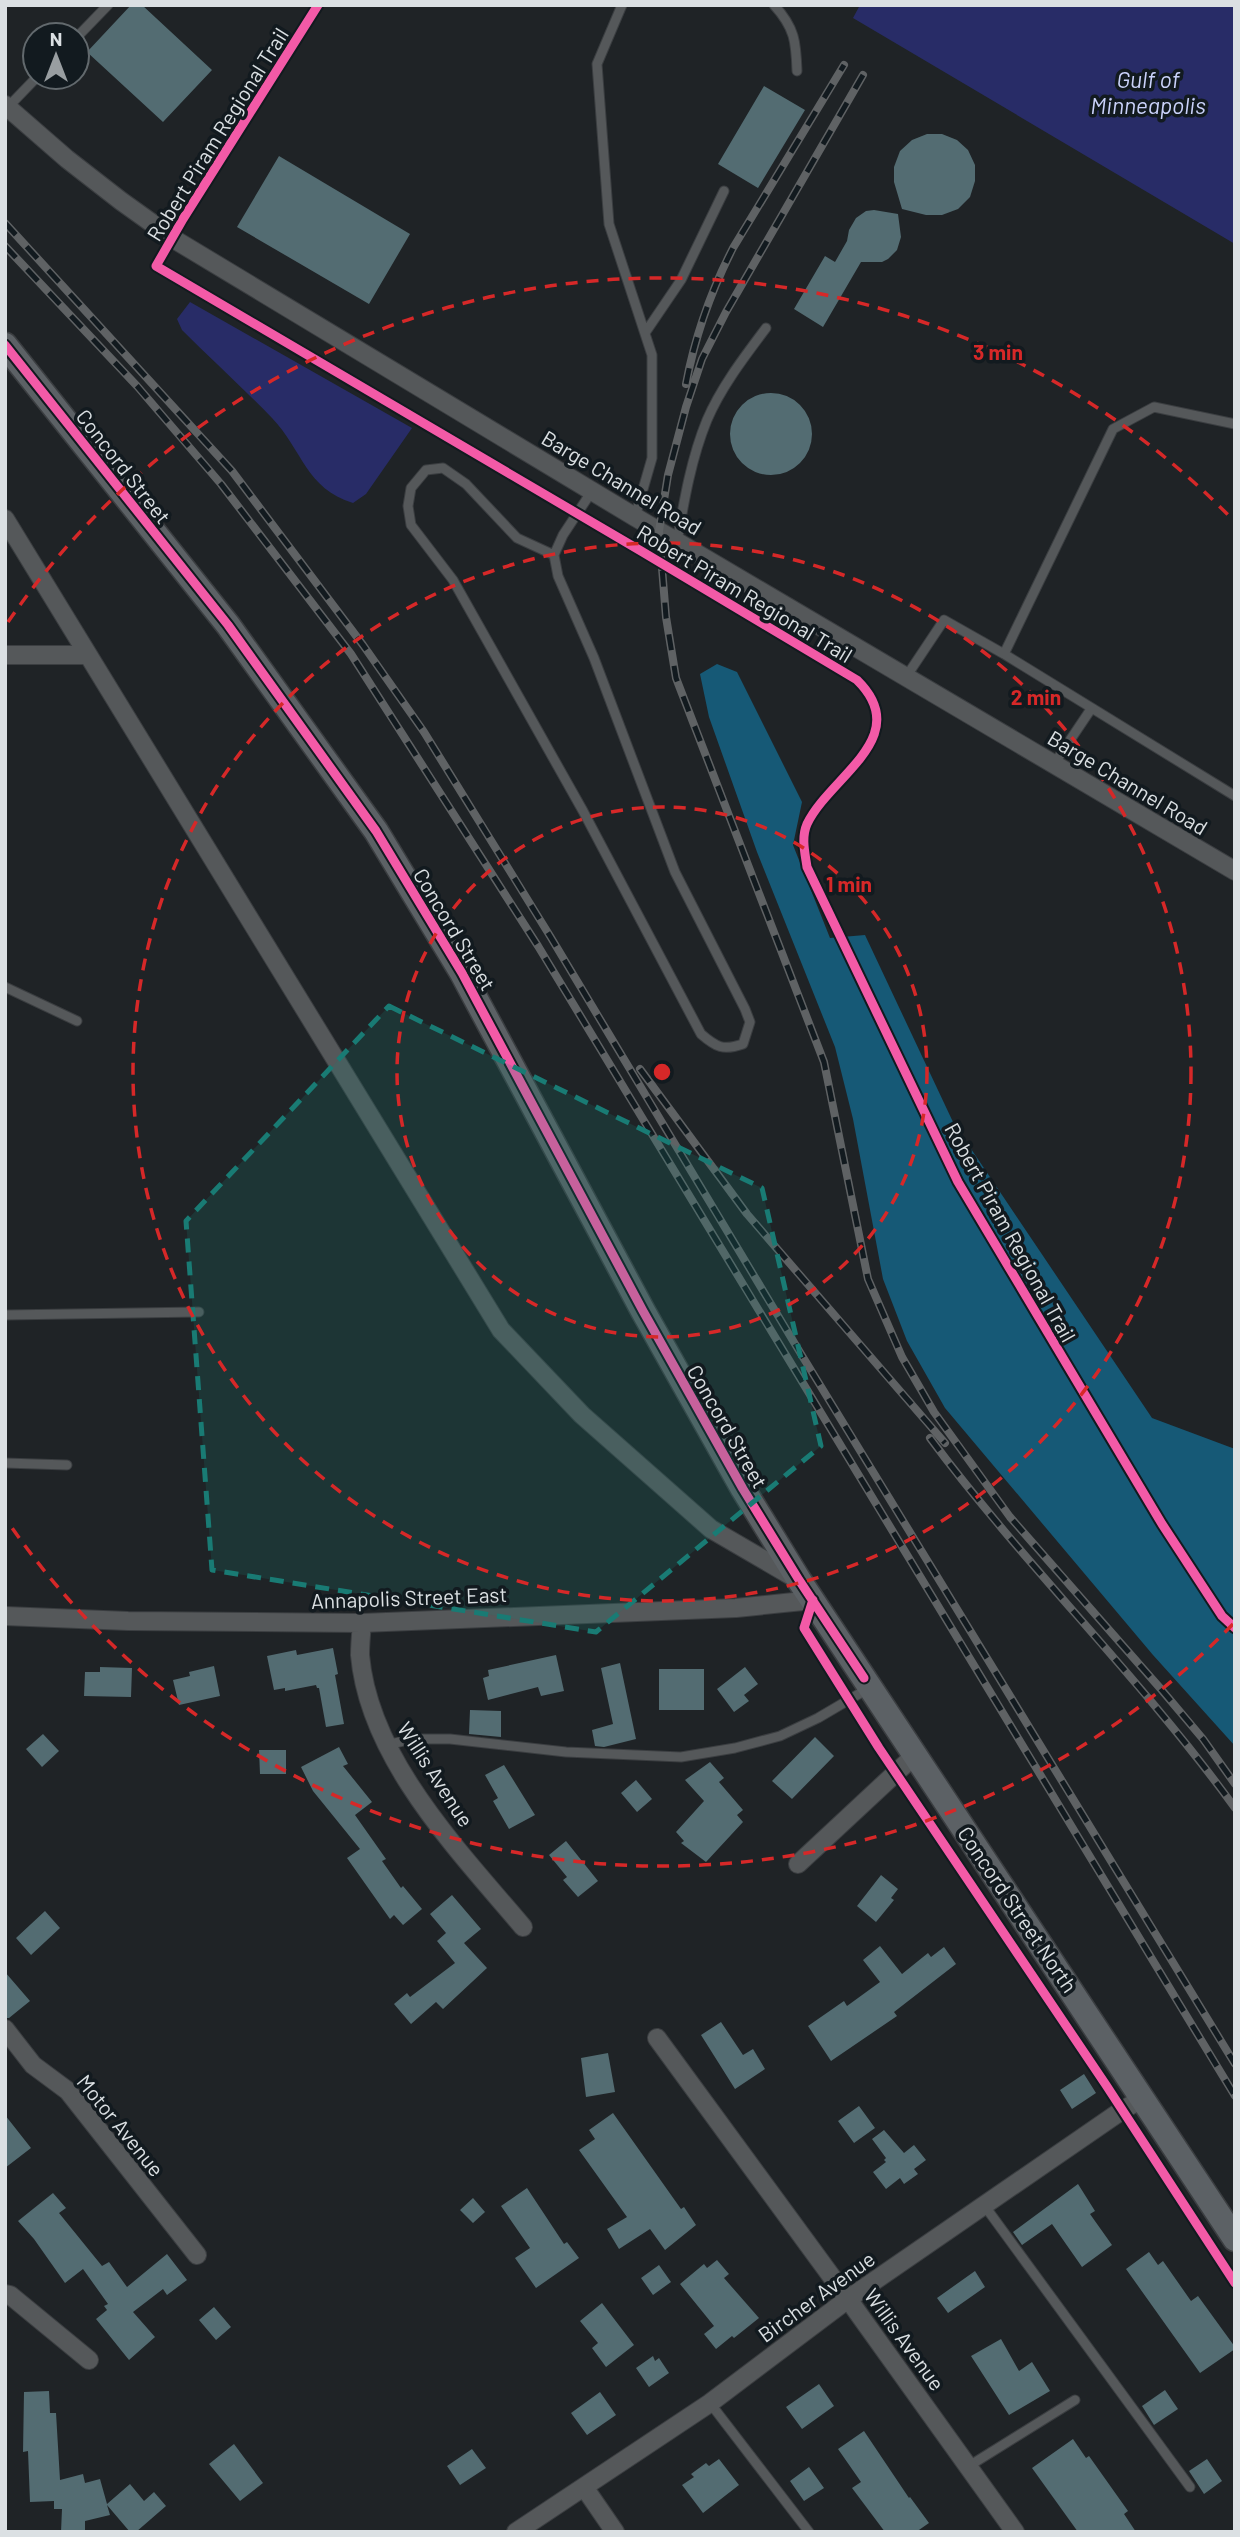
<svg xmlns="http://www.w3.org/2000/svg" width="1240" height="2537" font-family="Barlow,sans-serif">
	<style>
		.forest { fill: #165976 }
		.water { fill: #282c67 }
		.building { fill: #536c72 }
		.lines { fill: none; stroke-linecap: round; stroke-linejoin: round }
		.service-casing { stroke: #3b3e41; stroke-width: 11 }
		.minor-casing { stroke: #3b3e41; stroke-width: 20 }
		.secondary-casing { stroke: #3b3e41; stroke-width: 27 }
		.service { stroke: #55585a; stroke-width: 9 }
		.minor { stroke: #55585a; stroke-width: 18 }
		.secondary { stroke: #5c6165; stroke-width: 24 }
		.rail-casing { stroke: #5f6264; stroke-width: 8 }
		.rail { stroke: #121a1f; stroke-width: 5; stroke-dasharray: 16; stroke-linecap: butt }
		.cycleway-casing { stroke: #121a1f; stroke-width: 13 }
		.cycleway { stroke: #f35aa7; stroke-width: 9 }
		.marked { fill: #197b74; fill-opacity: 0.2; stroke: #197b74; stroke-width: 5; stroke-dasharray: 14 9; stroke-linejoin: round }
		.ring { fill: none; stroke: #d62828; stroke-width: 3.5; stroke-dasharray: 12 9 }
		.labels { text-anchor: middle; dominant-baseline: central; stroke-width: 7; stroke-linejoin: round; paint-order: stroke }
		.street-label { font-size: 21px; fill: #dbe0e3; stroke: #121a1f }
		.water-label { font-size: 23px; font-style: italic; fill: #cad2fa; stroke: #121a1f }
		.centre { fill: #d62828; stroke: #121a1f; stroke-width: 3.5 }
		.ring-label { font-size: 21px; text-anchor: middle; font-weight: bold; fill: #d62828; stroke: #121a1f; stroke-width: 7; stroke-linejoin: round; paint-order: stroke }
	</style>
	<rect width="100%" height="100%" fill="#1f2326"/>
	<path class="forest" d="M717,664l20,8 65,130 -9,43 37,93 35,-3 88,187 199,296 83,31v297l-82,-91 -208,-247 -38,-67 -24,-62 -30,-160 -18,-72 -78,-195 -48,-135 -9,-43z"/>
	<path class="water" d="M860,5h375v239l-382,-226z
		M190,302l222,126 -46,66 -13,9c-47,-14 -51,-54 -81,-85 -29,-30 -60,-58 -90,-88l-5,-11z"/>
	<path class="building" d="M131,5h11l70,65 -49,52 -76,-70z
		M764,86l41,24 -47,78 -40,-24z
		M927,134h15l15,6 11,10 7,15v16l-5,16 -12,12 -16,6h-16l-24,-6 -8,-27v-15l6,-16 12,-11z
		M279,156l131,78 -41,70 -132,-77z
		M874,210l24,4 3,23 -4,13 -9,9 -6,3h-21l-38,65 -29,-18 31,-53 10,6 12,-21 2,-11 7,-12 10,-7z
		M730 434a41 41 0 1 1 82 0a41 41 0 1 1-82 0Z
		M333,1648l5,26 -3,1 9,49 -18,3 -7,-39h-2l-1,-3 -31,6v-3l-11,2 -7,-34 29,-6 1,5z
		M556,1655l8,36 -23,5 -3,-9 -50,13 -5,-22 6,-2 -1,-6z
		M620,1663l16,76 -32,8 -9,-1 -3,-16 21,-6 -12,-56z
		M214,1666l6,30 -41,9 -6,-25 17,-4 -1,-4z
		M100,1667l32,1 -1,29 -47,-1 1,-24h15z
		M745,1667l13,17 -14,11 5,6 -15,11 -17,-23z
		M659,1669h45v41h-45z
		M470,1710l31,1v26l-32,-3z
		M43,1734l16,17 -17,16 -16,-18z
		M815,1737l19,19 -42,43 -20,-18z
		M339,1747l9,17 -5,2 29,36 -17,13 31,44 -4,2 19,27 2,-2 19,23 -19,16 -9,-10 -4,4 -43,-61 13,-9 -47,-58 -12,-24z
		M259,1750h27v24h-26z
		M710,1762l14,16 -5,4 24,28 -6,5 6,7 -37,40 -25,-19 3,-2 -8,-9 28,-31 -19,-21z
		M504,1765l31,50 -26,14 -16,-28 5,-3 -13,-23z
		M636,1780l16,19 -15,13 -16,-19z
		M566,1841l32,40 -20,16 -15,-17 4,-3 -18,-22z
		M881,1875l17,14 -7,9 3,2 -18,22 -19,-16z
		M452,1895l29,34 -17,14 23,25 -44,41 -7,-7 -25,22 -17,-20 13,-11 3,4 45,-34 -18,-22 9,-8 -16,-19z
		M45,1911l15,17 -29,27 -15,-17z
		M880,1946l22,28 26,-21 3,4 13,-10 12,17 -62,48 3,4 -66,45 -23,-35 36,-25 3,5 33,-24 -17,-22z
		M5,1972l25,29 -21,17h-4z
		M721,2022l22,33 10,-6 12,20 -30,20 -34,-54z
		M608,2053l7,39 -29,5 -5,-39z
		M1084,2074l12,19 -24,16 -12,-19z
		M859,2106l16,22 -21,15 -16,-22z
		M613,2113l68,96 3,-2 12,18 -31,25 -15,-21 -31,20 -12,-20 20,-12 -48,-67 16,-11 -6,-9z
		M5,2115l26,33 -26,20z
		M884,2130l20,23 10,-8 12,15 -12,9 4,5 -14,10 -4,-6 -14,11 -13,-17 13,-10 -2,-2 2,-2 -14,-19z
		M1078,2184l17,27 -5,3 22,31 -30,22 -30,-43 -30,21 -9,-13z
		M527,2188l37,56 3,-2 12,16 -43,30 -21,-30 15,-10 -29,-42z
		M53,2193l13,15 -7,5 43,53 7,-4 18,25 40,-33 20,26 -20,15 -4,-6 -30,23 22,25 -26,23 -33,-41 11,-9 -3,-4 4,-2 -25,-35 -18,14 -31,-44 -16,-18z
		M473,2198l12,14 -12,11 -13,-13z
		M1149,2252l9,13 5,-4 28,40 7,-5 37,51v2l-35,24 -74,-104z
		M717,2260l12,14 -5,4 35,40 -25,20 -2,-2 -16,13 -12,-15 10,-8 -34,-42 24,-20 3,4z
		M659,2265l12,17 -18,13 -12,-17z
		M975,2271l10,16 -37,26 -11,-15z
		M602,2303l32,42 -28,22 -14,-19 6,-5 -18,-22z
		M214,2307l17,20 -15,13 -17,-20z
		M1001,2339l18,32 13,-9 18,29 -41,24 -38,-59z
		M653,2356l2,5 4,-3 10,15 -20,14 -13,-19z
		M819,2384l15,22 -32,23 -16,-22z
		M1165,2390l13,19 -24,16 -12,-19z
		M49,2391l1,22h6l4,67 23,-6 2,9 15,-4 7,25 23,-20 14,17 10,-9 12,14 -30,26h-6l-23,-27 3,10 -25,6v11h-24l1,-23h-8v-8l-24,1 -2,-51 -5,1 1,-60z
		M600,2392l16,23 -29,20 -16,-22z
		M864,2431l45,67 1,-1 19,26 -13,9h-31l-33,-44 9,-6 -23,-33z
		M1073,2439l13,19 3,-2 39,55 -4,3 12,18h-58l-46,-64z
		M234,2444l29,39 -23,18 -31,-37z
		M472,2449l14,19 -26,17 -13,-19z
		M719,2459l20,26 -36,28 -21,-28 12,-8 -3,-3 15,-11 3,3z
		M1207,2459l15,22 -18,13 -15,-23z
		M809,2467l15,21 -20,13 -14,-20z"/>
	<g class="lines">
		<defs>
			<path id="service" d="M622,5l-25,59 12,160 43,131v103l-17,59
				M774,5c21,23 22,37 23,66
				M77,37l31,-32
				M8,107l29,-30
				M645,333l36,-53 43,-89
				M677,542c7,-41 14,-83 30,-122 14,-33 38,-64 59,-92
				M554,555l-37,-17 -51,-54 -23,-16 -17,2 -15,18 -3,18 3,19 42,55 130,231 118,223c15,13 22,17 42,10l7,-22 -5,-13 -70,-137 -81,-214 -36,-82 -4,-21 9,-20 29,-44
				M1004,654l109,-225 41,-22 81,17
				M906,677l38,-57 60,34 231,142
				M1054,764l37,-55
				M5,987l72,34
				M5,1315l194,-3
				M5,1463l62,2
				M386,1745l27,-6h37l116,13 115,5 54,-9 45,-12 38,-18 51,-30
				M984,2205l206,282
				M710,2403l99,129
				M969,2466l106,-66"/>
			<path id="minor" d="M5,105l62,54 54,42 56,40 458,276 600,354
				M5,519l496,811 81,85 129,114 84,49
				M5,655h83
				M5,1616l123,5 234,2 374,-15 77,-8
				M362,1623c-1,11 -2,22 -2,32 9,104 99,196 163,272
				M798,1864l117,-109
				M5,2029l28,36 35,26 129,164
				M657,2038l191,261 167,233
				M5,2294l5,1 79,65
				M584,2487l31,45
				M516,2532l194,-129 138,-104 273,-188 22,-13"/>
			<path id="secondary" d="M5,345l223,280 148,206 86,142 181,338 100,178 56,91 436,659"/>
		</defs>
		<use href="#service" class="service-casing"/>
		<use href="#minor" class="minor-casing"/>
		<use href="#secondary" class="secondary-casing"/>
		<use href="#service" class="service"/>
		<use href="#minor" class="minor"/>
		<use href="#secondary" class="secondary"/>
		<defs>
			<path id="rail" d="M863,75l-137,237 -24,47 -16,48 -18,68 -9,56 7,86 10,61 148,384 44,217 34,78 32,55 76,105 150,171 43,51 32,45
				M5,223l227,248 131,174 61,87 126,204 251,418 434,710
				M5,246l132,140 84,98 130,170 187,292 697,1150
				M686,384c9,-48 25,-93 47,-136l111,-183
				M640,1069l107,145 198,229
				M930,1438c96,129 211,240 305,370"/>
		</defs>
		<use href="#rail" class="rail-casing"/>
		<use href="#rail" class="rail"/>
		<defs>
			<path id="cycleway" d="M318,5l-135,214 -27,47 485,285 216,129c58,57 -27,96 -50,144 -6,14 -2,29 0,43l151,315 204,342 60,92 13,12
				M5,345l223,280 148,206 86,142 181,338 100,178 56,91 65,98
				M813,1600l-9,28 75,120 227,337 129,198"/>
		</defs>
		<use href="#cycleway" class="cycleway-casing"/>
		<use href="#cycleway" class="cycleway"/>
	</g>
	<path class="marked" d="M389,1006l373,182 59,258 -225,186 -384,-62 -26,-349z"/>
	<g class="ring">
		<circle cx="662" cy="1072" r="265"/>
		<circle cx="662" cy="1072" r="529"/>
		<path d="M1233 1624A794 794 0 0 1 8 1522M8 622A794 794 0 0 1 1233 520"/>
	</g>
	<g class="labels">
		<g class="street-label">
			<text transform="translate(217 134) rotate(-58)">Robert Piram Regional Trail</text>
			<text transform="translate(124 466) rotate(52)">Concord Street</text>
			<text transform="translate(622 482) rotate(31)">Barge Channel Road</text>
			<text transform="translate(745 593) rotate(31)">Robert Piram Regional Trail</text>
			<text transform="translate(1128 782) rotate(31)">Barge Channel Road</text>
			<text transform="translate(455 929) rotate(59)">Concord Street</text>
			<text transform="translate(1011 1232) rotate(61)">Robert Piram Regional Trail</text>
			<text transform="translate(728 1426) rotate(60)">Concord Street</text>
			<text transform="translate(409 1597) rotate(-2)">Annapolis Street East</text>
			<text transform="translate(436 1774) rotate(57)">Willis Avenue</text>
			<text transform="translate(1018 1909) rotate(56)">Concord Street North</text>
			<text transform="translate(121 2125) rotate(51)">Motor Avenue</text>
			<text transform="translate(816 2296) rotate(-36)">Bircher Avenue</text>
			<text transform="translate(905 2339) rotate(54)">Willis Avenue</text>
		</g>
		<g class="water-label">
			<text x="1148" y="79">Gulf of<tspan x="1148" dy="26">Minneapolis</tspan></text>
		</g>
	</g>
	<circle cx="662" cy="1072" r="10" class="centre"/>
	<g class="ring-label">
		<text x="998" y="360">3 min</text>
		<text x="1036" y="705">2 min</text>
		<text x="849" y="892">1 min</text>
	</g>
	<rect width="1240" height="2537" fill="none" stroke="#dbe0e3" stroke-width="14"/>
	<g transform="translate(56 56)"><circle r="33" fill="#121a1f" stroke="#62696d" stroke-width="2"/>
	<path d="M0-5L12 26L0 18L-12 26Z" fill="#999ea1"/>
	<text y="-10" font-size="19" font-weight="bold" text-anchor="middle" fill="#dbe0e3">N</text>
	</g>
</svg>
